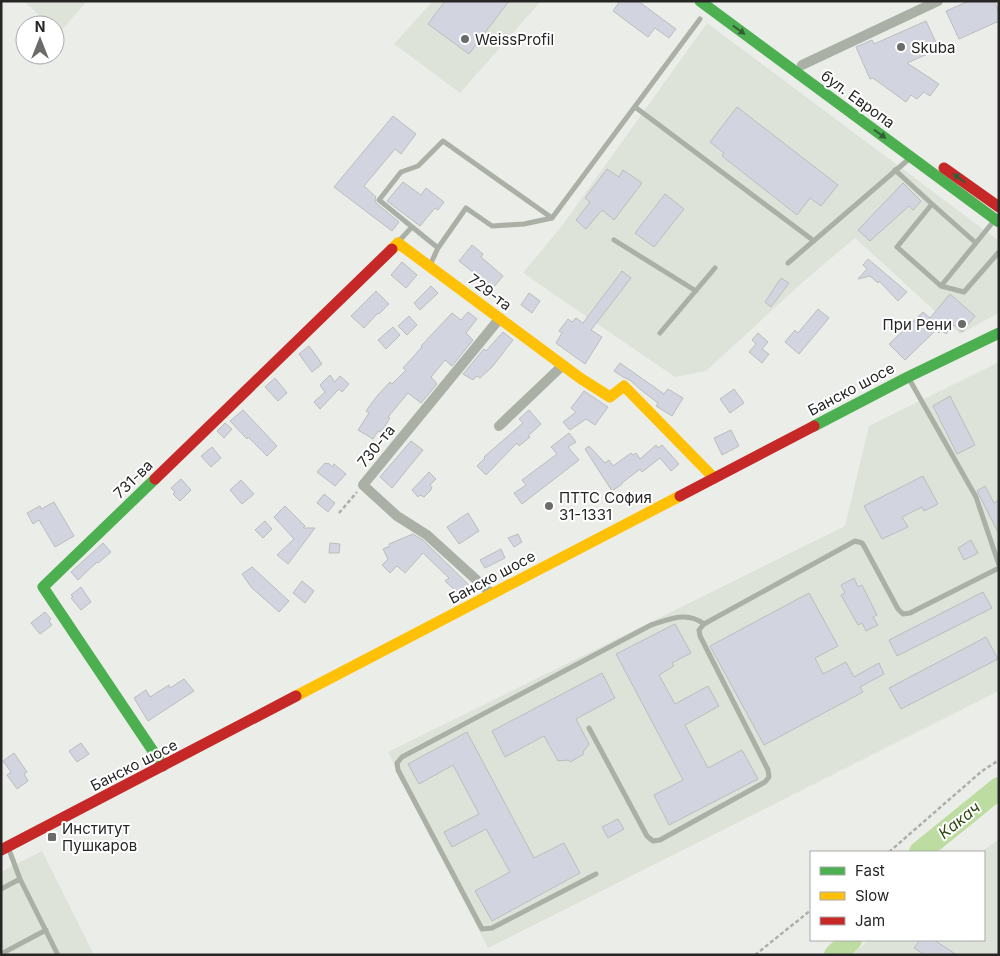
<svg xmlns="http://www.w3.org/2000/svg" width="1000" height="956" font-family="Inter,sans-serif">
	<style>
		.built { fill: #dee3d9 }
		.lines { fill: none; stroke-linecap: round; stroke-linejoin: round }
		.river { stroke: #bddca2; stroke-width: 22 }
		.building { fill: #d2d5e0; stroke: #bbbdbc }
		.path { stroke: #abb0a8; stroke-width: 2.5; stroke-dasharray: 4 2.5; stroke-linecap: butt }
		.lane { stroke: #aab0a5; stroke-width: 5 }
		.street { stroke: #aab0a5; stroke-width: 10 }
		.fast { stroke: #4caf50; stroke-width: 11 }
		.slow { stroke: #ffc107; stroke-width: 11 }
		.jam { stroke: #c62828; stroke-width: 11 }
		.oneway { fill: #355d36 }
		.poi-dot { fill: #6b6c6a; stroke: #fff; stroke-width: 2 }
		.labels { text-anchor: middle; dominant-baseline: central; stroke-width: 4; stroke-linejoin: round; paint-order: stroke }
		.poi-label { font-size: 15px; fill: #262725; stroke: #fff; text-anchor: start }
		.street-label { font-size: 15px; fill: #262725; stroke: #fff }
		.water-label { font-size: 16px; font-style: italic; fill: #2f4a12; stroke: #fff }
	</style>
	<rect width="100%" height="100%" fill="#ebede9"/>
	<path class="built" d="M24,1h63l-28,32 -4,-3v-5h-5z
		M433,1h108l-81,92 -66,-49z
		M707,23l292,218v72l-39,21 -105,-96 -51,43 -98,90 -31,6 -152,-104 38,-46z
		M999,362v329l-511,257 -100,-196 457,-226 24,-100z
		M999,839v116h-148l18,-15h115v-88h-3z
		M42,851l52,104h-93v-83z"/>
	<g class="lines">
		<path class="river" d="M920,852l79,-64
			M835,955l16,-15"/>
	</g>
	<path class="building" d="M445,1h64l-40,53 -41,-30z
		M620,1h18l38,28 -7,9 -14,-10 -7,9 -35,-26z
		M969,1h25l5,11v9l-40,18 -13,-28z
		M926,21l13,28 -32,14 32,21 -9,12 -6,-4 -7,7 -6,-4 -5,7 -33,-24 -3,1 -14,-32 16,-7 2,4z
		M737,107l101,78 -17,21 -11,-8 -13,17 -75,-59 2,-3 -14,-11z
		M393,116l23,18 -15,20 -6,-5 -31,37 12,11 -1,3 1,3 23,19 -7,9 -58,-44z
		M607,169l12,8 4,-7 19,13 -28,37 -12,-10 -16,19 -10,-9 14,-18 -5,-4z
		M403,182l18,13 5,-7 18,14 -6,8 -3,-2 -15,18 -33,-25z
		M903,183l18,18 -8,9 -4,-4 -39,35 -12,-11z
		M665,194l19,15 -30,38 -19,-14z
		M472,245l11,9 -2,3 22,19 -10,12 -34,-27z
		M868,259l39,33 -9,9 -19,-20 -1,2 -8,-7 -12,3 9,-10 -4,-4z
		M402,262l15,13 -11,13 -15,-13z
		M622,271l9,7 -40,52 11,7 -17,27 -29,-21 6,-10 -3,-2 9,-12 4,3 4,-4 7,5z
		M781,278l8,5 -18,24 -6,-5z
		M431,286l7,7 -18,17 -6,-7z
		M376,291l13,13 -10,10 -1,-1 -14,15 -13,-12z
		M529,293l11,8 -8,12 -11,-8z
		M950,294l25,22 -13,16 -8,-7 -8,9 -5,-4 -2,3 -3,-3 -31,30 -16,-16 34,-32 7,6z
		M818,309l11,9 -30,36 -14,-12 10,-12 3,3z
		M468,312l9,7 -11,14 7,7 -21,26 -7,-6 -14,17 6,7 -16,19 -13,-10 -20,24 2,1 -5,8 -5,6 -2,-1 -5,8 -15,-9 11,-17 -3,-2 11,-15 13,-14 2,2 14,-14 -3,-2 19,-21 -1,-1 31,-33 9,7z
		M409,316l8,9 -10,10 -9,-9z
		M393,327l7,8 -14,14 -8,-9z
		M503,332l10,8 -21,27 -12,11 -3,-2 -4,4 -10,-6 21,-25 2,2z
		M758,333l10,9 -6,7 7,5 -7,9 -13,-11 7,-8 -4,-4z
		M309,346l13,18 -10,8 -13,-18z
		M620,363l44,31 4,-5 15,9 -11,18 -16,-10 2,-3 -17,-13 -11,-10 -7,-3 -9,-6z
		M330,375l5,7 5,-6 9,8 -7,8 -3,-3 -19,20 -6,-7 11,-10 -5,-7z
		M275,378l12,15 -9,8 -13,-14z
		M734,389l10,14 -14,10 -10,-14z
		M584,391l24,16 -13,18 -9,-6 -16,11 -7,-8 13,-10 -5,-4z
		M950,396l25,49 -18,9 -24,-48z
		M243,410l34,36 -10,10 -19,-19 -1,2 -17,-18z
		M529,410l12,14 -13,12 2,1 -11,9 -2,-3 -31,32 -9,-9 8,-8 -1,-1 39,-34 -4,-4z
		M225,423l7,6 -8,9 -7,-7z
		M731,430l8,16 -17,9 -8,-17z
		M569,433l7,9 -8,5 11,13 -57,44 -8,-11 12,-8 -4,-5 35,-26 -6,-7z
		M411,441l12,9 -31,38 -12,-11z
		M656,445l2,3 4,-3 17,19 -8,7 -11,-13 -18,14 -2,-3 -18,14v1l-10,7 -27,-42 4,-3 16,17 4,-3 4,6 18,-13 2,2 3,-2 4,6z
		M212,447l9,11 -10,9 -10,-11z
		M325,463l2,1 1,-1 5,4 1,-3 12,10 -11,12 -18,-14z
		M429,472l7,7 -6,6 2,3 -2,3 -6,6 -4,-2 -2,2 -6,-7z
		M923,476l15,28 -14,7 -2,-4 -20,10 6,10 -26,12 -18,-33z
		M181,479l10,11 -11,11 -7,-7 2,-2 -4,-4z
		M241,480l13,14 -12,10 -12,-14z
		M985,486l9,17 5,-3v34l-22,-43z
		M324,494l11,9 -7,9 -11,-9z
		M54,502l20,34 -19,11 -16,-27 -6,4 -6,-11 13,-7 1,3z
		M285,506l20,20 -2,2h12l-27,36 -11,-9 17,-16 -20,-22z
		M468,513l11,18 -20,13 -12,-17z
		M265,521l7,8 -9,9 -8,-8z
		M413,534l10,6 46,45 -12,7 -12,-11 4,-3 -26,-25 -18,20 -8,-7 -7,7 -8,-8 6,-6 -5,-10 7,-3 -1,-2z
		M518,534l4,8 -8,5 -6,-9z
		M971,540l7,13 -14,7 -6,-12z
		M103,543l8,9 -13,11 -1,-1 -19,18 -7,-8z
		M330,543l10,1 -1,9h-10z
		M501,549l4,9 -20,10 -5,-8z
		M252,567l37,34 -10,11 -28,-25 -9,-13z
		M854,578l4,9 4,-2 15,30 -4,2 5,8 -12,6 -4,-8 -4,2 -17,-30 4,-2 -4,-8z
		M302,581l12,10 -9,12 -12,-10z
		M81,587l10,15 -10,8 -10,-12 2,-1 -2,-2z
		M983,592l9,16 -95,48 -8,-16z
		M809,593l29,53 -23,12 8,16 23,-12 8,15 25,-14 5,11 -24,13 3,5 -99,53 -54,-99z
		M45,612l6,7 -2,2 3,4 -12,9 -9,-11z
		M675,624l16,29 -19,10 2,3 -15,9 16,29 33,-18 11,20 -34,19 23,43 34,-18 16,29 -89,46 -15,-30 29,-15 -67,-126z
		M986,637l12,22 -97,50 -12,-21z
		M602,673l13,25 -39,21 13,25 -6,8 1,2 -14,8 -2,-2 -10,1 -14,-25 -39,21 -13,-26z
		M184,679l10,12 -46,30 -14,-23 12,-8 4,7 19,-12 1,3z
		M467,732l67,126 30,-15 16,30 -88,48 -17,-30 35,-19 -24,-43 -34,18 -8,-15 35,-18 -26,-49 -34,19 -11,-20z
		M81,743l8,11 -12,8 -8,-11z
		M14,753l13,19 -3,2 4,7 -11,8 -10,-14 4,-3 -8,-11z
		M618,819l6,10 -16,9 -6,-11z
		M920,940h14l23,15h-32l-11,-7z"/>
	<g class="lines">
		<path class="path" d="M339,513l18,-21
			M889,852l93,-81 17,-11
			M755,955l56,-45"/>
		<path class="lane" d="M635,107l179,134
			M895,170l37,34 -35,43 44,39 23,6 34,-39
			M932,204l44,39
			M552,218l-109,-77 -25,25 -17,6 -22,28 59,48 28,-40 26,18 32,-2 28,-6 148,-199
			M614,240l82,51
			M398,242l14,-15
			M788,263l121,-104
			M430,265l8,-17
			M941,286l52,-64
			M660,333l55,-65
			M908,377l68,120 23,68
			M589,728l58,108 6,5 7,-1 105,-58 4,-5 -1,-7 -68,-134 -1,-6 5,-6 151,-83 7,2 2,3 34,63 5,5 7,-1 89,-45
			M8,847l12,32 38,76
			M596,874l-104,54 -10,1 -84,-159 -1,-7 5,-6 249,-132c19,-6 36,-14 53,-1
			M1,889l19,-10
			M1,954l45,-24"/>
		<path class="street" d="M802,65l136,-64
			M499,426l64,-61
			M492,594l-65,-59 -30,-19 -34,-31 137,-167"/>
		<path class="fast" d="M700,1l299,221
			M814,426l94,-49 91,-44
			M155,479l-112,108 120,179"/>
		<path class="slow" d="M392,249l6,-6 182,135 30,19 14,-11 90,92
			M296,696l384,-200"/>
		<path class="jam" d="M944,168l55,39
			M155,479l237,-230
			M680,496l134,-70
			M1,850l295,-154"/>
	</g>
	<defs><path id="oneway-solid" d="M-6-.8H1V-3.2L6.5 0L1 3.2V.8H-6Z" transform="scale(1.25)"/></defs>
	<g class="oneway">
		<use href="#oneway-solid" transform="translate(739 30) rotate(36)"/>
		<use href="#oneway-solid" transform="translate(880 134) rotate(36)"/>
		<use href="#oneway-solid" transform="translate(959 178) rotate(-144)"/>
	</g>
	<g class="poi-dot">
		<circle cx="465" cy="39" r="5"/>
		<circle cx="901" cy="47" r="5"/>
		<circle cx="962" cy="324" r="5"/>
		<circle cx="549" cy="506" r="5"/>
		<rect x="47" y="832" width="10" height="10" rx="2.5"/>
	</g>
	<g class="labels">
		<g class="poi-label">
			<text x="475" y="39">WeissProfil</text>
			<text x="911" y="47">Skuba</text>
			<text x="952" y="324" text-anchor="end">При Рени</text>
			<text x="559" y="497">ПТТС София<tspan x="559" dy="17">31-1331</tspan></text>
			<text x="62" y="828">Институт<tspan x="62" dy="17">Пушкаров</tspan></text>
		</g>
		<g class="street-label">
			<text transform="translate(858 99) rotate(36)">бул. Европа</text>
			<text transform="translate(490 292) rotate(37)">729-та</text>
			<text transform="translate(851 389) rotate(-28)">Банско шосе</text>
			<text transform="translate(376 446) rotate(-51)">730-та</text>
			<text transform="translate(133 479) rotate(-44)">731-ва</text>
			<text transform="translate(492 577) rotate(-28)">Банско шосе</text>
			<text transform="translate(134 765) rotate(-27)">Банско шосе</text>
		</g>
		<g class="water-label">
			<text transform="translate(959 820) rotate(-39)">Какач</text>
		</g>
	</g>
	<rect width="1000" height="956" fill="none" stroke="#262725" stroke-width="5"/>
	<rect x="810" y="851" width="175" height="90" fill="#ffffff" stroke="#a8a9a8"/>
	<rect x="820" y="867" width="25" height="8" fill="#4caf50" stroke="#a8a9a8"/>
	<text x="855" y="876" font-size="15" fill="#262725">Fast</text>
	<rect x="820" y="892" width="25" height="8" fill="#ffc107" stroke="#a8a9a8"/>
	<text x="855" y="901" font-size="15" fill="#262725">Slow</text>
	<rect x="820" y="917" width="25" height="8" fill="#c62828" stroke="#a8a9a8"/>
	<text x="855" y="926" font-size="15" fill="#262725">Jam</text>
	<g transform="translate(40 40)"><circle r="24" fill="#ffffff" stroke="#a8a9a8"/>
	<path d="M0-4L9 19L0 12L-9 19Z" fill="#6b6c6a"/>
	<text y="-8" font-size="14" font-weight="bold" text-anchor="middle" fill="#262725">N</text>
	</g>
</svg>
